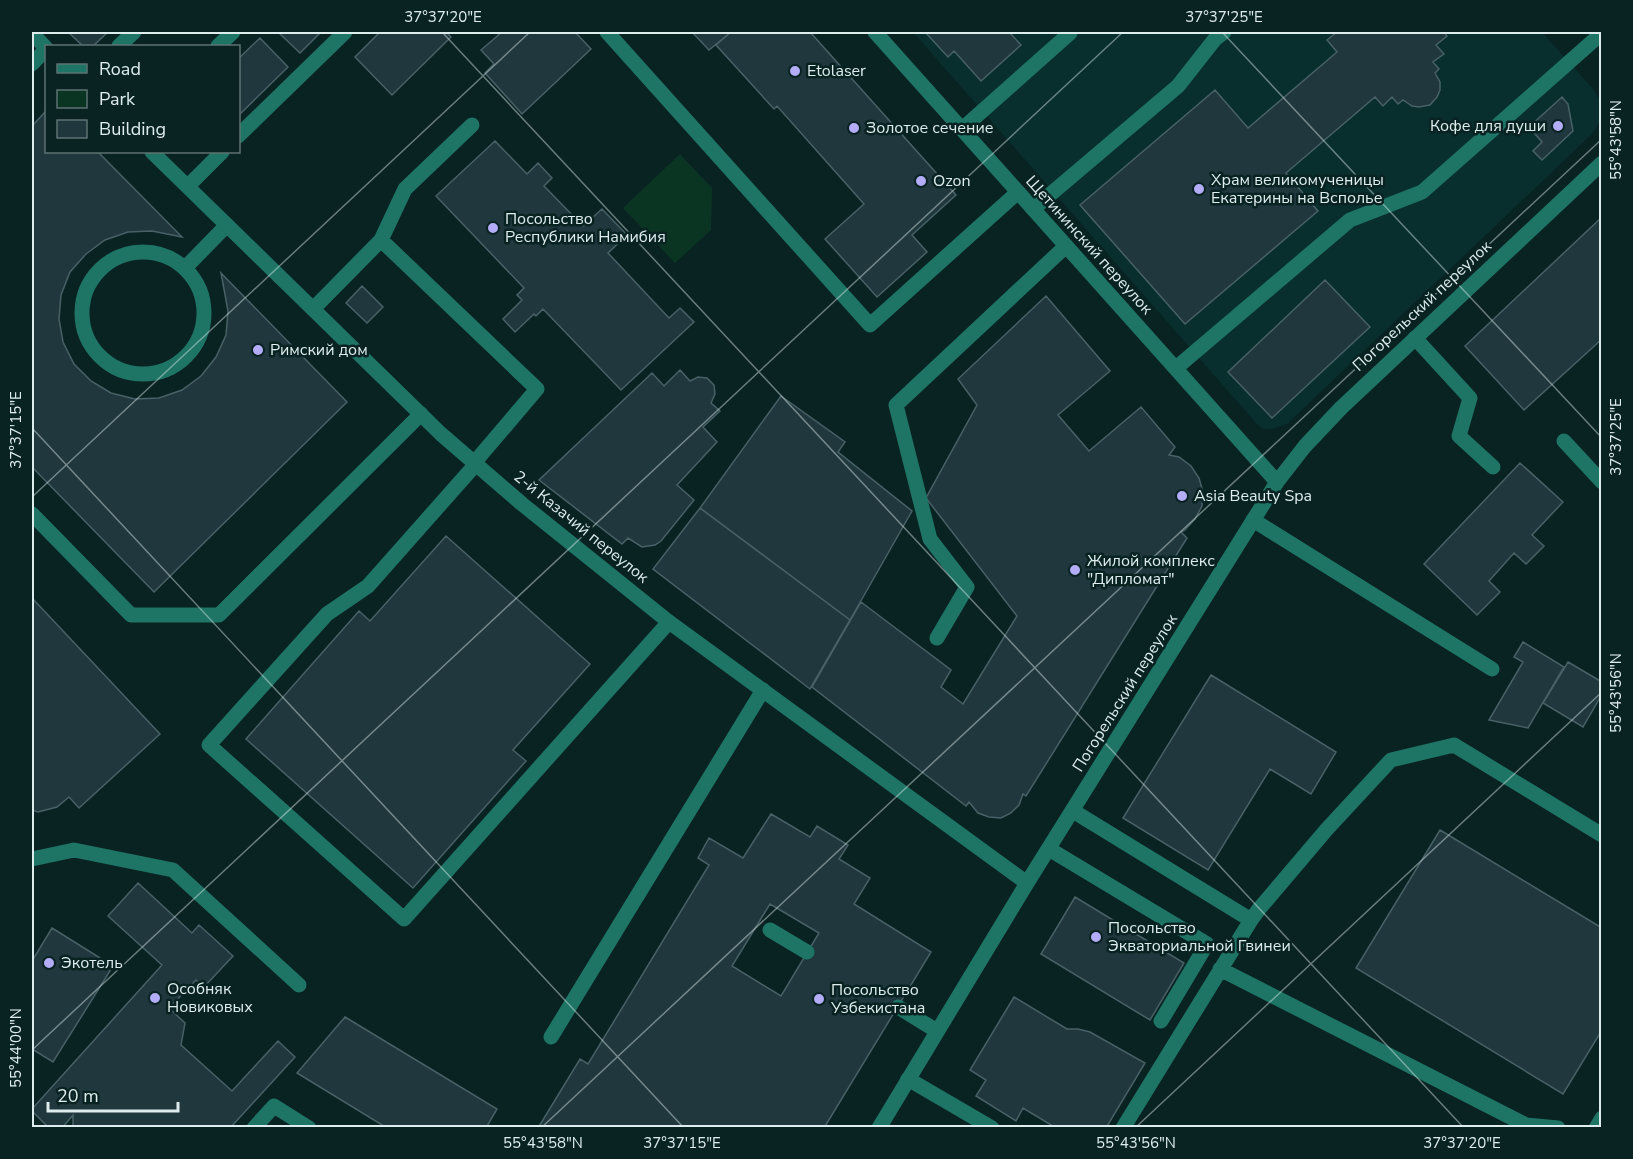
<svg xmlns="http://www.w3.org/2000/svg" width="1633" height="1159" font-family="'Nunito Sans',sans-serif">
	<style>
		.built { fill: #082e2e }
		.green { fill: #0b3523 }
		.building { fill: #20373d; stroke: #486167; stroke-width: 1.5; fill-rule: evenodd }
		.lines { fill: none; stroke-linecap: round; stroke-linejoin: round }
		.lane { stroke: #1e7465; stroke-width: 15 }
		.street { stroke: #1e7465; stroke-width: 15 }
		.ticks { fill: none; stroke: #ddecec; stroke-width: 1.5; stroke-opacity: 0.45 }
		.poi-dot { fill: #b3adf9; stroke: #092222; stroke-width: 2 }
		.labels { text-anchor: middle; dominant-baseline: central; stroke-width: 5; stroke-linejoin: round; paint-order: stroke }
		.poi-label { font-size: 16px; fill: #ddecec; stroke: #092222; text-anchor: start }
		.street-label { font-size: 16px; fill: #ddecec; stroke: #092222 }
		.neatline { fill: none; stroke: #ddecec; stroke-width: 2 }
		.ticks-label { font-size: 15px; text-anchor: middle; fill: #ddecec }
	</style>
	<rect width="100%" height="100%" fill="#092222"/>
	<path class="built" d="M913,32h629l52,58 5,9 2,18 -4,10 -6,8 -304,289 -15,5h-9l-7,-6z"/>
	<path class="green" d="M680,154l32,34 -1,42 -36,33 -52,-55z"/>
	<path class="building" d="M68,32h40l-15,14h-10z
		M278,32h41l1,1 -20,20z
		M380,32h66l5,5 -59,58 -37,-38z
		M502,32h73l16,17 -69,65 -37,-41 9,-9 -13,-14z
		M692,32h39l-22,18z
		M731,32h79l146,163 -44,40 15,17 -50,45 -52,-58 39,-35 -87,-98 -3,3 -58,-64z
		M925,32h84l12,13 -40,36 -27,-30 -6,6z
		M1337,32h107l3,4 -11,9 8,9 -11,8 6,7 -4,4 5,9v8l-3,7 -7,8 -11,2 -7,-1 -9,-6 -5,4 -6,-7 -9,9 -8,-9 -89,76 32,38 -133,113 -105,-119 135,-115 33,38 89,-76 -10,-12z
		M260,38l28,29 -50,49v-57z
		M1562,97l6,7 5,27 -31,29 -9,-9 9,-9 -13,-15z
		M46,111v41h52l84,85 -30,-6 -24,1 -23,8 -19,14 -16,18 -9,23 -2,24 4,23 11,22 17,17 20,12 24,6 24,-1 23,-8 19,-14 15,-19 10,-22 2,-24 -7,-38 126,129 -193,190 -122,-125v-341z
		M495,141l32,33 11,-11 14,15 -8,8 39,40 19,-17 25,26 -19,18 61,65 11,-10 14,14 -73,68 -78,-81 -7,7 -2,-2 -19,18 -12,-13 19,-19 -5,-5 7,-7 -88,-92z
		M1602,217v122l-78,71 -59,-64z
		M1325,280l45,47 -98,91 -44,-46z
		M362,286l21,21 -16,16 -21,-20z
		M1046,296l64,75 -52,44 31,36 52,-44 34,40 -6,8 10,2 12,9 8,12 4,14 -1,14 -7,13 -10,11 -4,2 6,6 -161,258 -3,-2 -4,11 -8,8 -10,5 -12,-1 -11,-4 -9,-11 -3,4 -154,-119 49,-85 90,68 -10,17 22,17 54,-88 -91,-118 51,-93 -19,-26z
		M680,370l10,11 8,-4 9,1 7,7 1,9 -4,9 9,8 -17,16 14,15 -40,43 17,15 -33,41 -6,4 -13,2 -14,-9 -6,6 -83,-64 113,-107 12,13z
		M781,396l64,46 -7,10 74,59 -62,109 -150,-112z
		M1520,463l43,39 -31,33 12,11 -18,18 -12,-11 -25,28 11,11 -23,23 -53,-51z
		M700,508l150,112 -40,69 -157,-120z
		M446,536l144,128 -77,86 13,11 -113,127 -167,-149 113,-128 11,10z
		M32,598l128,136 -81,74 -10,-11 -12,10 -19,5 -6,-2z
		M1523,642l41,25 -36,61 -39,-8 34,-58 -9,-5z
		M1568,662l34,20v12l-19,33 -40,-24z
		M1211,675l125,77 -25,42 -41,-25 -62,101 -85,-52z
		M771,814l39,23 7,-11 31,19 -9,14 31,19 -16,26 77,48 -107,176h-286l42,-69 8,5 121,-199 -11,-7 11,-20 34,20zM770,904l49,29 -38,63 -49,-30z
		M1440,830l162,98v102l-39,64 -207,-126z
		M138,883l54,50 7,-8 34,31 -29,31 -8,-7 -27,28 16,15 -4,22 51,46 46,-50 17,16 -65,71h-155l-2,-2v-11l-11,13h-13l-17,-17v-2l130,-144 -54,-49z
		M1075,897l109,66 -34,57 -109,-66z
		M52,928l61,38 -60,96 -21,-13v-88z
		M1014,997l53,32h11l12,3 55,31 -39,65h-50l-33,-20 -7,13 -40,-25 10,-16 -16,-10z
		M345,1017l152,92 -11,19h-99l-90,-55z"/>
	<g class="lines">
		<path class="lane" d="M607,32l263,293 148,-133
			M119,46l15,-14
			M218,46l15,-14
			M32,64l14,-15
			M962,129l108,-96 -1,-1
			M238,136l107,-104
			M188,186l34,-34
			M1033,209l145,-123 37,-47 9,-7
			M381,240l156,149 -63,74
			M82 313a61 61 0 1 1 122 0a61 61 0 1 1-122 0Z
			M185,268l42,-43
			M313,309l68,-69 24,-51 67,-64
			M1415,338l55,60 -11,38 34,31
			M1176,368l174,-148 72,-28 180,-159
			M1564,441l38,41
			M476,464l-108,122 -41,28 -118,131 195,174 265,-297
			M32,514l99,101h88l202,-201
			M1253,520l239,149
			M937,638l30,-51 -37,-48 -34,-134 170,-159
			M1073,811l178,109
			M1049,849l158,95 -46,77
			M32,859l42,-9 99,20 126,115
			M770,930l37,22
			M1220,969l306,156 32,3
			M898,1007l39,24
			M551,1037l212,-347
			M908,1079l84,49
			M254,1128l20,-22 35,22
			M1123,1128l128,-208 8,-11 68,-80 64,-69 63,-15 148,90
			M1596,1128l6,-10"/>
		<path class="street" d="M875,32l402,450
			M32,33l14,15
			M152,152l289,282 81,70 147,118 358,261
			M879,1128l148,-245 250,-401 28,-36 36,-38 261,-245"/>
	</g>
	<path class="ticks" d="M442,32l1022,1096M1222,32l380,406M32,428l652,700M32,497l498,-465M32,1050l1091,-1018M541,1128l1061,-989M1135,1128l467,-436"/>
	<g class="poi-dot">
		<circle cx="795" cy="71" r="6"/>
		<circle cx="1558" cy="126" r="6"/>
		<circle cx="854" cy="128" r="6"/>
		<circle cx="921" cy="181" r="6"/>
		<circle cx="1199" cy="189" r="6"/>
		<circle cx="493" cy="228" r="6"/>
		<circle cx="258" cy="350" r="6"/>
		<circle cx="1182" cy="496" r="6"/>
		<circle cx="1075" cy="570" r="6"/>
		<circle cx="1096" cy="937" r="6"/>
		<circle cx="49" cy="963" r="6"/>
		<circle cx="155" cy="998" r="6"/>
		<circle cx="819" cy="999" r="6"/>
	</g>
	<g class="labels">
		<g class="poi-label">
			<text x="807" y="71">Etolaser</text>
			<text x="1546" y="126" text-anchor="end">Кофе для души</text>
			<text x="866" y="128">Золотое сечение</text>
			<text x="1211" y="180">Храм великомученицы<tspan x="1211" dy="18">Екатерины на Всполье</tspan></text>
			<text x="933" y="181">Ozon</text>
			<text x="505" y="219">Посольство<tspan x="505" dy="18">Республики Намибия</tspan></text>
			<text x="270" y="350">Римский дом</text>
			<text x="1194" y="496">Asia Beauty Spa</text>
			<text x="1087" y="561">Жилой комплекс<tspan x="1087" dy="18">"Дипломат"</tspan></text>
			<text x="1108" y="928">Посольство<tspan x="1108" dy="18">Экваториальной Гвинеи</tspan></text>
			<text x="61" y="963">Экотель</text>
			<text x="167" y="989">Особняк<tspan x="167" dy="18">Новиковых</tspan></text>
			<text x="831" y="990">Посольство<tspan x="831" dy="18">Узбекистана</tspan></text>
		</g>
		<g class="street-label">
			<text transform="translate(1089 245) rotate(48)">Щетининский переулок</text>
			<text transform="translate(1422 306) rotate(-43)">Погорельский переулок</text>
			<text transform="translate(581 527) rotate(39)">2-й Казачий переулок</text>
			<text transform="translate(1125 693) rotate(-58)">Погорельский переулок</text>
		</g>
	</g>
	<rect width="1633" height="1159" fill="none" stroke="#092222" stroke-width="66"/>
	<rect x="45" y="45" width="195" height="108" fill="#092222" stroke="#5e7373" stroke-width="1.5"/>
	<rect x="57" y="64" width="30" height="9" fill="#1e7465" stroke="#5e7373" stroke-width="1.5"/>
	<text x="99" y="75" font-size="18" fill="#ddecec">Road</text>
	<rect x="57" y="90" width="30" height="18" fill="#0b3523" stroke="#5e7373" stroke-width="1.5"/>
	<text x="99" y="105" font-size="18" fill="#ddecec">Park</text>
	<rect x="57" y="120" width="30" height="18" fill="#20373d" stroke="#5e7373" stroke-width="1.5"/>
	<text x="99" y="135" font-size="18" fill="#ddecec">Building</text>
	<path d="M48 1102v9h130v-9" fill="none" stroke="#ddecec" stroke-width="3"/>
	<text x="57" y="1102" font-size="18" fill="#ddecec" stroke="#092222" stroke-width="4.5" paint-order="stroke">20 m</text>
	<rect x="33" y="33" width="1567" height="1093" class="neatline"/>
	<g class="ticks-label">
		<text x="443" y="22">37°37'20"E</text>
		<text x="1224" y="22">37°37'25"E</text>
		<text transform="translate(1616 140) rotate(-90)" y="5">55°43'58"N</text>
		<text transform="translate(16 430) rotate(-90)" y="5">37°37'15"E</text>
		<text transform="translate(1616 437) rotate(-90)" y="5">37°37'25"E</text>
		<text transform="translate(1616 693) rotate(-90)" y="5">55°43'56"N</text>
		<text transform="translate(16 1048) rotate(-90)" y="5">55°44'00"N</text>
		<text x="543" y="1148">55°43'58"N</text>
		<text x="682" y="1148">37°37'15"E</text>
		<text x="1136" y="1148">55°43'56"N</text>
		<text x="1462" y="1148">37°37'20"E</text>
	</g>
</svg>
